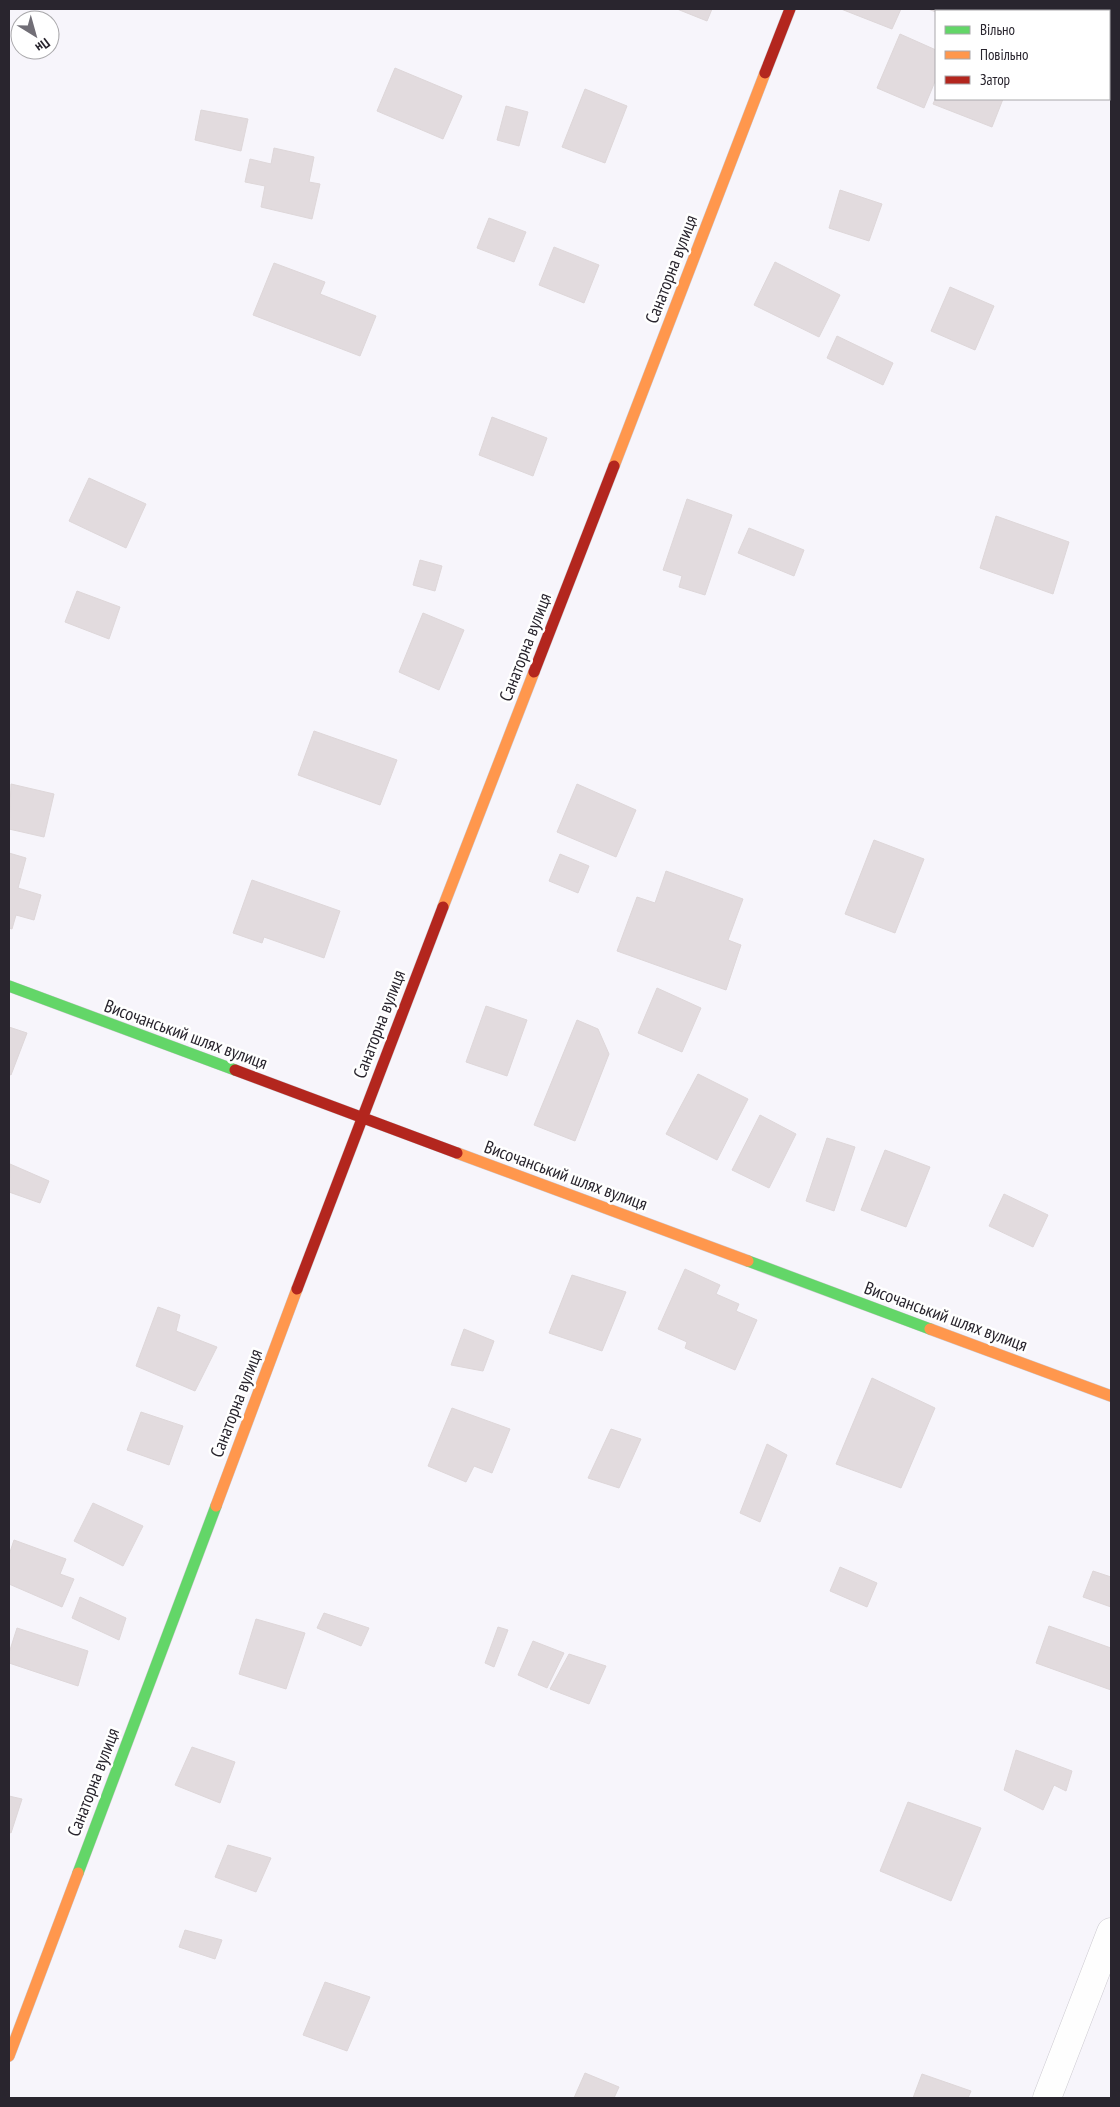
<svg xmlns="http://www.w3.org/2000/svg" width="1120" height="2107" font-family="'PT Sans Narrow',sans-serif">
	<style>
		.building { fill: #e2dbde; stroke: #ded7d9 }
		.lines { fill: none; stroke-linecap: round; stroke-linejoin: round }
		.street-casing { stroke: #cdcad1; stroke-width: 29 }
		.fast-casing { stroke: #cdcad1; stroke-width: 12 }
		.slow-casing { stroke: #cdcad1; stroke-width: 12 }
		.jam-casing { stroke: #cdcad1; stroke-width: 12 }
		.street { stroke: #fefefe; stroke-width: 28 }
		.fast { stroke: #63d668; stroke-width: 11 }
		.slow { stroke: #ff974d; stroke-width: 11 }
		.jam { stroke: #b3261e; stroke-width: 11 }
		.labels { text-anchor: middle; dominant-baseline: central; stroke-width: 5; stroke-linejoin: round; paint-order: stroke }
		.street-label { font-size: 18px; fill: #29252e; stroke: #fff }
	</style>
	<rect width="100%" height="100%" fill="#f7f5fb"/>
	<path class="building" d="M677,9h35l-5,12z
		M841,9h60l-9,20z
		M928,9h75l-1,2 -66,1z
		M900,34l36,16v29l-12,29 -47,-20z
		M395,68l67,28 -19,43 -66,-28z
		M585,89l42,17 -22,57 -43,-16z
		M936,97v2h67l-11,28 -59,-23z
		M506,106l22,6 -9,34 -22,-6z
		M201,110l47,9 -7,32 -46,-11z
		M274,148l40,9 -5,25 11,2 -8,35 -51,-12 4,-21 -20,-4 5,-23 21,5z
		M840,190l42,14 -13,37 -40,-13z
		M489,218l37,14 -12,30 -37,-14z
		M554,247l45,18 -15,38 -45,-18z
		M775,262l65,33 -21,42 -65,-32z
		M274,263l51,19 -5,12 56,22 -16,40 -107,-41z
		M950,287l44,19 -19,44 -44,-19z
		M837,336l56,27 -10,22 -56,-27z
		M492,417l55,21 -14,38 -54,-21z
		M89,478l57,26 -20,44 -57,-27z
		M687,499l45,16 -27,80 -26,-8 3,-11 -19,-6z
		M996,516l73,26 -16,52 -73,-26z
		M749,528l55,22 -10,26 -56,-23z
		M420,560l22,6 -7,25 -22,-6z
		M77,591l43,16 -11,32 -44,-17z
		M423,613l41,17 -25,60 -40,-18z
		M314,731l83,29 -17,45 -82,-30z
		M11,784l43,10 -10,43 -35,-8z
		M577,784l59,26 -20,47 -59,-25z
		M874,840l50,19 -29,74 -50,-19z
		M9,853l17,5 -8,30 23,7 -7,25 -18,-5 -4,14 -3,-1z
		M560,854l29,12 -11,27 -29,-12z
		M666,871l77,28 -15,41 13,5 -15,45 -109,-39 20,-54 18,6z
		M252,880l88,31 -16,47 -60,-21 -2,6 -29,-10z
		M657,988l44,20 -19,44 -44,-19z
		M486,1006l41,14 -20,56 -41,-14z
		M577,1020l21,9 11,25 -34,87 -41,-16z
		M9,1027l18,6 -16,42 -2,-1z
		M698,1074l50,25 -31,61 -51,-26z
		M760,1115l36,19 -27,54 -37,-18z
		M827,1138l28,9 -21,64 -28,-10z
		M885,1150l45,17 -24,60 -45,-17z
		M10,1164l39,17 -9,22 -31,-11z
		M1004,1194l44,21 -15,32 -44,-21z
		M685,1269l35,16 -4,9 23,10 -3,7 21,9 -22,50 -50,-22 2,-6 -29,-13z
		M572,1275l54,17 -24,59 -53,-18z
		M158,1307l22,8 -4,16 41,16 -22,44 -59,-25z
		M464,1329l30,12 -11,30 -32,-6z
		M872,1378l63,30 -34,80 -65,-24z
		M452,1408l58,21 -18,44 -18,-7 -8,16 -38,-16z
		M141,1412l42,14 -14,39 -42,-15z
		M611,1429l30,10 -22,49 -31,-10z
		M767,1444l20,11 -27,67 -20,-9z
		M93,1503l50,23 -20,40 -49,-25z
		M14,1540l52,19 -6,15 14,5 -12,28 -53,-23v-29z
		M840,1567l37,16 -10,24 -37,-16z
		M1093,1571l18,6v30l-28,-10z
		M80,1597l46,21 -7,22 -47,-22z
		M324,1613l45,15 -8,18 -44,-18z
		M256,1619l49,14 -19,56 -47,-15z
		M1049,1626l62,22v42l-75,-27z
		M498,1627l10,3 -14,37 -9,-4z
		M17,1628l71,23 -10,35 -69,-23v-10z
		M533,1641l31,12 -17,35 -29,-13z
		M569,1654l37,12 -17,38 -39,-15z
		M192,1747l43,15 -15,41 -45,-18z
		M1016,1750l56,21 -6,20 -12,-6 -11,25 -39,-20z
		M9,1796l13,3 -11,34 -2,-1z
		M908,1802l73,26 -30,73 -71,-30z
		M228,1845l43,13 -15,34 -41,-15z
		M185,1930l37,10 -7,19 -36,-12z
		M325,1982l45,15 -23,54 -44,-16z
		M585,2073l34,14 -5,11h-40z
		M922,2074l49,17 -3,7h-55z"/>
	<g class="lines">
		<defs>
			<path id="street" d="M1047,2098l64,-166"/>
			<path id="fast" d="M9,986l226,84
				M748,1261l182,68
				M78,1873l138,-367"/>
			<path id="slow" d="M614,466l151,-393
				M443,907l91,-235
				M457,1153l291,108
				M930,1329l181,67
				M216,1506l81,-217
				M9,2056l69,-183"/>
			<path id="jam" d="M765,73l25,-64
				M534,672l80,-206
				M235,1070l222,83
				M297,1289l146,-382"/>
		</defs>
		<use href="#street" class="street-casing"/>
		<use href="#fast" class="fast-casing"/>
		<use href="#slow" class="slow-casing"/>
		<use href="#jam" class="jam-casing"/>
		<use href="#street" class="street"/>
		<use href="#fast" class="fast"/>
		<use href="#slow" class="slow"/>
		<use href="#jam" class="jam"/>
	</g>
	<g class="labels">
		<g class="street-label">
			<text transform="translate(671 269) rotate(-69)">Санаторна вулиця</text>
			<text transform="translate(525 647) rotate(-69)">Санаторна вулиця</text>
			<text transform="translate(379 1024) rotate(-69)">Санаторна вулиця</text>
			<text transform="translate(186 1034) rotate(20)">Височанський шлях вулиця</text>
			<text transform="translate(566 1175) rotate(20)">Височанський шлях вулиця</text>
			<text transform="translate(946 1316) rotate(20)">Височанський шлях вулиця</text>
			<text transform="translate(236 1403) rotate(-69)">Санаторна вулиця</text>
			<text transform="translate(93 1782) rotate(-69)">Санаторна вулиця</text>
		</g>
	</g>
	<rect width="1120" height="2107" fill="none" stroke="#29252e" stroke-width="20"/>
	<rect x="935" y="10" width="175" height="90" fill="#ffffff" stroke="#a9a8ab"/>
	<rect x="945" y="26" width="25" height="8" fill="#63d668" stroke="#a9a8ab"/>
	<text x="980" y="35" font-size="15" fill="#29252e">Вільно</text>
	<rect x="945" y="51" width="25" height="8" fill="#ff974d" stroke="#a9a8ab"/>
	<text x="980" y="60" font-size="15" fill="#29252e">Повільно</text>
	<rect x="945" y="76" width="25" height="8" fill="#b3261e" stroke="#a9a8ab"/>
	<text x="980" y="85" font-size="15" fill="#29252e">Затор</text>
	<g transform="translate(35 35) rotate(143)"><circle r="24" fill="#ffffff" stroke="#a9a8ab"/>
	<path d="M0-4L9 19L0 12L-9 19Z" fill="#716e76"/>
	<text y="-8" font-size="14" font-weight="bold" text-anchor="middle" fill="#29252e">Пн</text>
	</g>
</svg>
